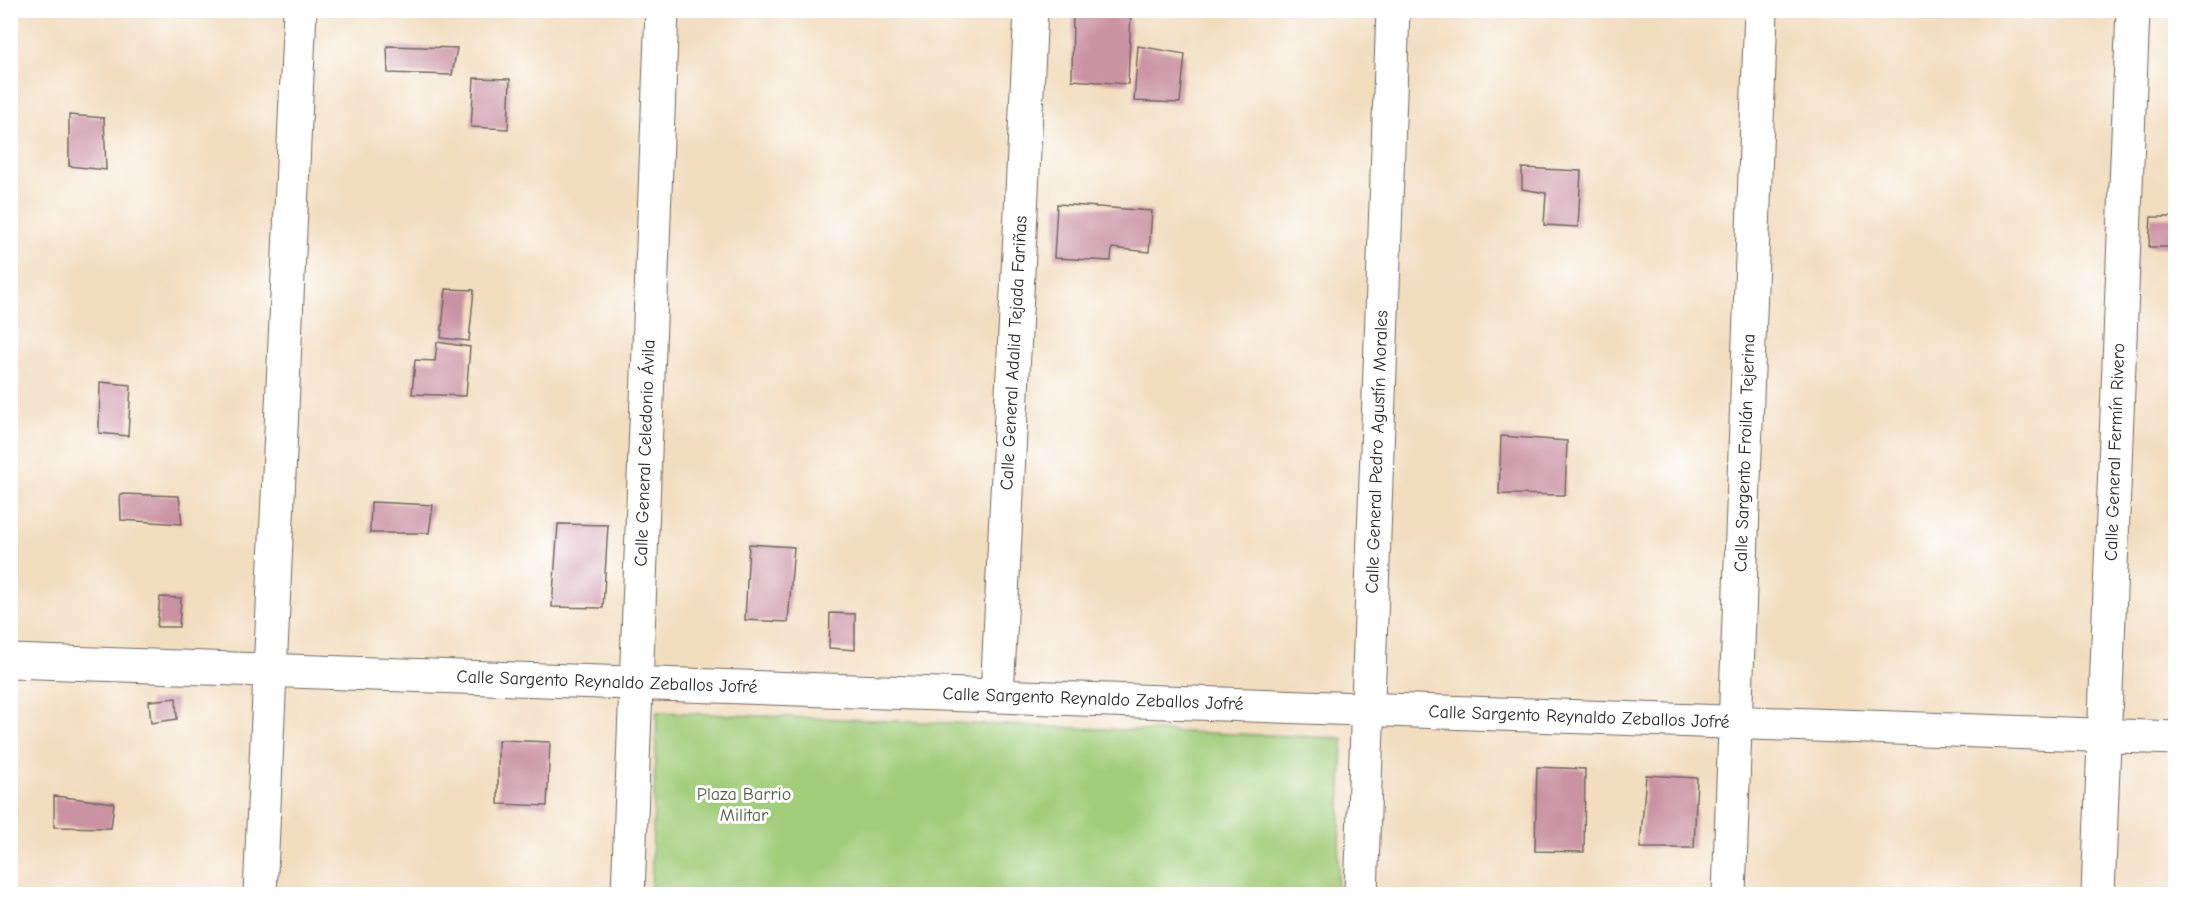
<svg xmlns="http://www.w3.org/2000/svg" width="2186" height="905" font-family="'Comic Neue',sans-serif">
	<style>
		.green { fill: #a2cd7a; stroke: #667c52; stroke-width: 1.5 }
		.building { fill: #ca93a4 }
		.lines { fill: none; stroke-linecap: round; stroke-linejoin: round }
		.minor-casing { stroke: #71695f; stroke-width: 35 }
		.minor { stroke: #fff; stroke-width: 33 }
		.labels { text-anchor: middle; dominant-baseline: central; stroke-width: 6; stroke-linejoin: round; paint-order: stroke }
		.street-label { font-size: 18px; fill: #2b2b2b; stroke: #fff }
		.park-label { font-size: 18px; fill: #4f5c43; stroke: #fff }
	</style>
	<rect width="100%" height="100%" fill="#fff"/>
	<filter id="ink" filterUnits="userSpaceOnUse"><feTurbulence type="fractalNoise" baseFrequency=".0167" numOctaves="2"/><feDisplacementMap in="SourceGraphic" scale="12" xChannelSelector="R" yChannelSelector="G"/><feConvolveMatrix kernelMatrix="1 2 1 2 8 2 1 2 1" color-interpolation-filters="sRGB"/></filter>
	<filter id="wash" filterUnits="userSpaceOnUse"><feTurbulence type="fractalNoise" baseFrequency=".008" numOctaves="4" result="noise"/><feDisplacementMap in="SourceGraphic" scale="24" xChannelSelector="R" yChannelSelector="G"/><feGaussianBlur stdDeviation="1.35" result="paint"/><feColorMatrix in="noise" values="0 0 0 0 0 0 0 0 0 0 0 0 0 0 0 0 0 1.4 0 .05"/><feComposite in="paint" operator="in"/></filter>
	<g filter="url(#wash)">
		<rect width="100%" height="100%" fill="#f2ddbf"/>
		<path class="green" d="M657,712l686,26 -6,156h-686z"/>
		<g id="blocks">
			<path class="building" d="M1073,10h58l-3,74 -56,-4z
				M387,46l70,2 -5,27 -64,-2z
				M1138,46l47,8 -5,49 -46,-2z
				M474,78l36,1 -2,50 -37,-2z
				M69,115l35,3 2,52 -37,-4z
				M1522,168l59,3 -3,56 -34,-2 2,-32 -24,-4z
				M1057,204l95,7 -3,41 -37,-4 -1,13 -57,-3z
				M2151,217h25v30h-27z
				M446,289l28,1 -5,51 -28,-3z
				M437,342l33,5 -4,49 -54,-2 3,-34 20,1z
				M100,382l31,3 -3,51 -29,-3z
				M1501,436l66,5 -2,54 -66,-1z
				M120,494l59,2 3,28 -61,-4z
				M371,502l62,3 -4,28h-59z
				M558,524l50,1 -5,83 -51,-1z
				M749,544l45,3 -6,75 -43,-2z
				M160,597l21,1 -2,29h-22z
				M830,613l25,1v36l-26,-2z
				M176,698l1,21 -26,4 -2,-22z
				M498,740l52,2 -3,64 -49,-2z
				M1537,767l48,2 -1,83 -49,-1z
				M1646,775l51,3 -3,70h-54z
				M54,796l60,7 -3,25 -57,-1z"/>
		</g>
	</g>
	<g filter="url(#ink)">
		<use href="#blocks" fill-opacity="0" stroke="#71695f" stroke-width="1.5"/>
		<g class="lines">
			<defs>
				<path id="minor" d="M10,661l2166,77
					M997,696l34,-686
					M260,894l40,-884
					M628,894l34,-884
					M1361,894l32,-884
					M1729,894l32,-884
					M2098,894l35,-884"/>
			</defs>
			<use href="#minor" class="minor-casing"/>
			<use href="#minor" class="minor"/>
		</g>
	</g>
	<g class="labels">
		<g class="street-label">
			<text transform="translate(1014 353) rotate(-87)">Calle General Adalid Tejada Fariñas</text>
			<text transform="translate(1377 452) rotate(-88)">Calle General Pedro Agustín Morales</text>
			<text transform="translate(2115 452) rotate(-88)">Calle General Fermín Rivero</text>
			<text transform="translate(645 453) rotate(-88)">Calle General Celedonio Ávila</text>
			<text transform="translate(1745 453) rotate(-88)">Calle Sargento Froilán Tejerina</text>
			<text transform="translate(607 682) rotate(2)">Calle Sargento Reynaldo Zeballos Jofré</text>
			<text transform="translate(1093 699) rotate(2)">Calle Sargento Reynaldo Zeballos Jofré</text>
			<text transform="translate(1579 717) rotate(2)">Calle Sargento Reynaldo Zeballos Jofré</text>
		</g>
		<g class="park-label">
			<text x="744" y="794">Plaza Barrio<tspan x="744" dy="21">Militar</tspan></text>
		</g>
	</g>
	<rect width="2186" height="905" fill="none" stroke="#fff" stroke-width="36"/>
</svg>
